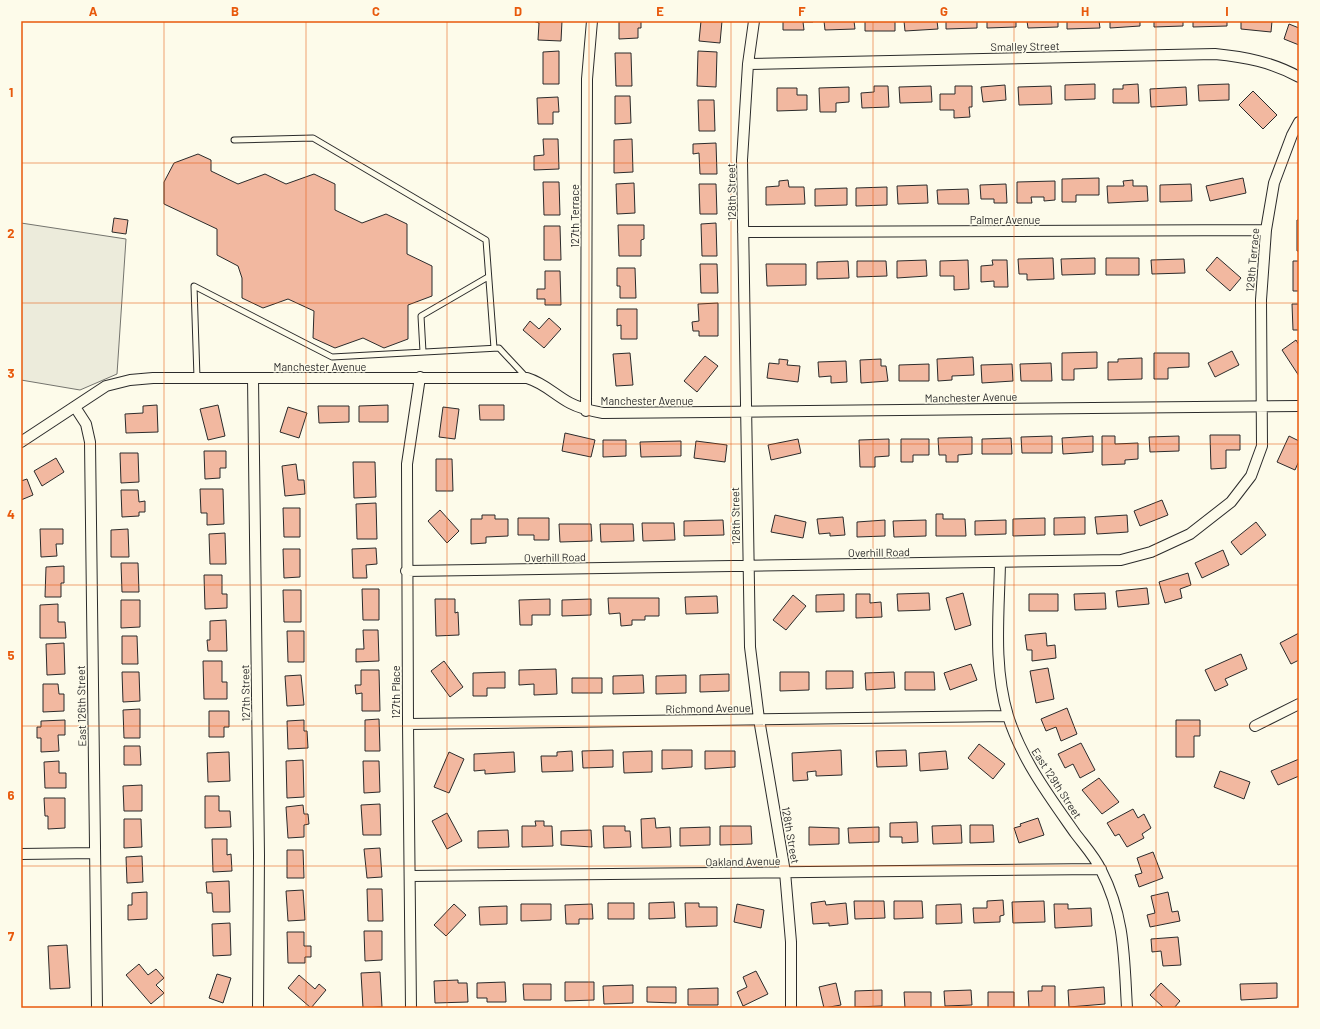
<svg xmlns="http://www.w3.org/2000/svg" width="1320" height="1029" font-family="Barlow,sans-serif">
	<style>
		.green { fill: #ecebdb; stroke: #74746e }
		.building { fill: #f2b8a0; stroke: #2b2b2b }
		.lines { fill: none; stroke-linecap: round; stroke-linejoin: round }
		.lane-casing { stroke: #2b2b2b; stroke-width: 7 }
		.street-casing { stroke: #2b2b2b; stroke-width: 12 }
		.lane { stroke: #fdfbea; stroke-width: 5 }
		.street { stroke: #fdfbea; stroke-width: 10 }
		.grid { fill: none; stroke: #e8590c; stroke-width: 1; stroke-opacity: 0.55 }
		.labels { text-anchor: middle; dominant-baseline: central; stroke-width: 3; stroke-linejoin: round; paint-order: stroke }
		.street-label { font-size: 11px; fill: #2b2b2b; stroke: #fdfbea }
		.neatline { fill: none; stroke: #e8590c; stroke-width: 1.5 }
		.grid-label { font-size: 13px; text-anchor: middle; font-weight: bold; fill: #e8590c }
	</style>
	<rect width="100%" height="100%" fill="#fdfbea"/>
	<path class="green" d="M21,223l105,16 -9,135 -37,16 -59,-10z"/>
	<path class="building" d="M533,21h29l-1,20 -23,-1 1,-17z
		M619,21h22v7h-3v10l-19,1z
		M701,21h21l-2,22 -21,-2z
		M783,21h30v1h-10l1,8h-21z
		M824,21h30l1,8 -30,1z
		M865,21h30v10h-30z
		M904,21h33l1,8 -33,2z
		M946,21h31v7l-31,1z
		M987,21h29v6l-29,1z
		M1027,21h31v6l-30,1z
		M1067,21h32l1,7 -33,1z
		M1110,21h30v5l-30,2z
		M1154,21h29v5l-29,1z
		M1193,21h34v5l-34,1z
		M1241,21h31l-1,11 -30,-3z
		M1289,24l10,4v17l-15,-6z
		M559,51v33h-16v-32z
		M698,51l19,1 -1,35 -19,-1z
		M615,53h16l1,33h-16z
		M1095,84v15l-30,1v-15z
		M1138,84l1,19h-26v-14h10v-4z
		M1229,84v16l-30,1 -1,-16z
		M1005,85l1,15 -23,2 -2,-15z
		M874,86h14l1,21 -27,1 -1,-15 13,-1z
		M931,86l1,16 -32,1 -1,-16z
		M955,86h17v21h-3l1,10 -16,1v-8h-14v-16h15z
		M1051,86l1,18 -33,1 -1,-18z
		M849,87v15l-13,1v9h-16l-1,-24z
		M1186,87l1,18 -36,2 -1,-18z
		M777,88h20v7h10v15l-30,1z
		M1253,91l24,24 -14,14 -24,-24z
		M615,96h15l1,27 -16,1z
		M558,97l1,15h-6v12h-15l-1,-26z
		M698,100h16l1,31h-16z
		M543,139h15l1,30 -25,1v-14l10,-1z
		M632,139l1,33 -19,1v-33z
		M716,143l1,31h-17l-1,-21 -6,1v-10z
		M198,154l13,6v11l27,13 27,-10 21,10 28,-10 21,10v26l27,13 24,-9 21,10v30l25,12v30l-24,9v34l-24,9 -21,-10 -28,10 -22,-10 1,-27 -26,-12 -25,9 -21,-10v-20l-4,-12 -21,-11v-26l-53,-25v-22l10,-19z
		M1099,178v17h-23v7h-14v-23z
		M1243,178l3,15 -36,8 -4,-15z
		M788,180l1,7h15l1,17 -39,1v-18l13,-1v-5z
		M1133,180v6h14l1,15 -40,2 -1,-17h17l-1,-5z
		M1055,181v19l-11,1v-4h-13l1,6h-15v-21z
		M543,182h16l1,33h-16z
		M634,183l1,30 -18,1 -1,-30z
		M699,184h17l1,30h-17z
		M1006,184l1,19h-13v-4h-13l-1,-14z
		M1191,184l1,17 -32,1v-17z
		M927,185l1,18 -30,1 -1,-18z
		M887,187v18l-31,1v-18z
		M847,188v17l-32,1v-17z
		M968,189l1,15h-31l-1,-14z
		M114,218l14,2 -2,14 -14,-2z
		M1297,220h2v31h-2z
		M716,223l1,33h-15l-1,-32z
		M618,225h26v14l-3,1v16h-22z
		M544,226h16l1,34h-17z
		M1217,257l24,21 -11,13 -24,-21z
		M1053,258l1,21 -27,1v-6h-8l-1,-15z
		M1095,258v16l-33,1 -1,-16z
		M1106,258h33v17h-33z
		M1184,259l1,14 -33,1 -1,-14z
		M926,260l1,16 -30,2v-17z
		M968,260l1,29 -15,1v-14h-14v-15z
		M992,260h15l1,27h-14v-6l-13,1v-16l12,-1z
		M848,261l1,17 -32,1v-17z
		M857,261h29l1,15 -30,1z
		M1293,261h6v30h-6z
		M700,264h17l1,29h-17z
		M766,264h40v21l-39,1z
		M617,268h18l1,30h-16v-12h-3z
		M545,271h15l1,34h-16v-6h-8v-10h8z
		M718,303v33h-19v-5h-6l-1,-9 7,-1 -1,-17z
		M1292,304h7v26h-6z
		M617,309h20v30h-16v-14l-4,1z
		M549,318l12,11 -17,19 -21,-18 7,-9 9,8z
		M1296,340l3,5v31l-17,-26z
		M1232,351l7,14 -24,12 -7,-14z
		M1097,352v16l-23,1v11h-12v-27z
		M630,353l3,32 -17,1 -3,-32z
		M1154,353h35v14l-21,1v11h-14z
		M705,356l13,10 -21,26 -13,-11z
		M973,357l1,18 -22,1v4l-14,1 -1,-22z
		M1142,358v21l-34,1v-18h10v-3z
		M779,359l9,1 -1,5 13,1 -2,16 -31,-4 2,-15 10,1z
		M881,359v7h5l2,15 -27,2 -1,-23z
		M846,361l1,21 -16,1v-7l-12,1 -1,-15z
		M1051,363l1,18h-31l-1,-17z
		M929,364v17h-30v-16z
		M1012,364l1,17 -31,2 -1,-18z
		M157,405l1,27 -32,1 -1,-19 18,-1v-7z
		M218,405l7,31 -17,4 -8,-31z
		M388,405v17h-29v-16z
		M479,405h25v15h-24z
		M318,406h31v16l-30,1z
		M288,407l19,6 -8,25 -19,-6z
		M443,407l16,2 -4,30 -16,-2z
		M565,433l30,7 -4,17 -29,-6z
		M1210,435h30v15h-14v18l-15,1z
		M1052,436v17h-30l-1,-16z
		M1093,436v16l-30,2 -1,-16z
		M1102,436h13v8l23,-1v16l-13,1v4l-23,1z
		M1179,436v15l-29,1 -1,-15z
		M1289,436l10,5v20l-4,9 -18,-8z
		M972,437v17l-14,1v7h-12v-7h-7l-1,-17z
		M1011,438l1,16h-30v-15z
		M798,439l3,14 -30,7 -3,-15z
		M889,439v17l-14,1v10h-15l-1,-27z
		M901,439h28v16h-16v7h-12z
		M603,440h23v16l-23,1z
		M681,441v15l-40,1 -1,-15z
		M696,441l31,4 -2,17 -31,-4z
		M204,451h22v17h-6v10l-15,1z
		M120,453h18l1,29 -18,1z
		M56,458l8,14 -22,14 -8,-15z
		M436,459h16l1,32h-17z
		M353,462h22l1,35 -22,1z
		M296,464l2,16h6l1,14 -20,2 -3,-30z
		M27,479l6,16 -12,5v-19z
		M200,489h23l1,35 -17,1v-12h-6z
		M121,490h17l1,12 6,-1v11h-6v4l-17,1z
		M1162,500l6,15 -28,11 -6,-15z
		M376,503l1,36h-20l-1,-35z
		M283,508h17v29h-16z
		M440,510l19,21 -12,12 -19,-22z
		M936,514h7v5h22l1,17h-30z
		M482,515h13v4h13v17l-22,1v6l-15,1v-25h11z
		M775,515l31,7 -3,16 -32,-6z
		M1127,515l1,17 -31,2 -2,-17z
		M843,517l2,18 -15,1v-3l-11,1 -2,-15z
		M1085,517v17l-31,1v-17z
		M518,518h31v22h-15v-5h-16z
		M1045,518v17l-32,1v-17z
		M723,520l1,15 -40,1v-15z
		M885,520v16l-28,1v-15z
		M926,520v16l-32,1 -1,-16z
		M1006,520v14l-31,1v-14z
		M1256,522l10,13 -25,20 -10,-13z
		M642,523h32l1,17 -32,1z
		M559,524h32l1,17 -32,1z
		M600,524h33l1,17 -33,1z
		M40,529h23v15h-7l1,12 -16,1z
		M128,529l1,28h-18v-27z
		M225,533l1,31h-16l-1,-30z
		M376,548l1,16 -11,1 1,13h-14l-1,-29z
		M283,549h17v28l-16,1z
		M1223,550l6,15 -27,13 -7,-15z
		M121,563h17l1,29h-17z
		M64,566v17h-3v14h-16l1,-30z
		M1188,573l3,12 -11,4 2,9 -17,5 -6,-21z
		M204,575h18v19h5v14l-22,1z
		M1147,588l2,16 -31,3 -2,-16z
		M362,589h17v31h-16z
		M283,590h18v32h-17z
		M929,593l1,17 -32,1 -1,-17z
		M963,593l8,32 -16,5 -9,-32z
		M1105,593l1,16 -31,1 -1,-16z
		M844,594v17l-28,1v-17z
		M856,594h14v9l11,-1 1,15 -26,1z
		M1029,594h29v17h-29z
		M793,595l13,11 -20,24 -13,-10z
		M717,596l1,17 -32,1 -1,-17z
		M608,598h51v18h-14v4h-13v5l-11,1 -1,-13 -11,1z
		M435,599h20v14l3,-1 1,23 -23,1z
		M550,599v16h-18v10h-12l-1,-25z
		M591,599v16l-29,1v-16z
		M121,600h19v27l-19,1z
		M58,604v18h7l1,16h-26v-33z
		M226,620l1,31h-19l-1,-11h3v-19z
		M363,630h15l1,31 -23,1v-13h8z
		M287,631h17v31h-16z
		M1046,633l1,13 8,-1 1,13 -24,3v-11h-5l-2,-15z
		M1299,633v27l-8,4 -11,-21z
		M122,636h15l1,28h-16z
		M64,643l1,31 -18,1 -1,-31z
		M1241,654l6,15 -22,10 3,6 -13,6 -10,-21z
		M203,661h19v21h5v17h-23z
		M444,661l19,26 -13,10 -19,-26z
		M971,664l6,16 -27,10 -6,-17z
		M1048,668l6,31 -18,4 -6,-32z
		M556,669l1,25 -23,1v-11l-15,1v-15z
		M361,670h18l1,41h-18v-18l-6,1 -1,-9h6z
		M826,671h27v17l-27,1z
		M122,672h17l1,29 -17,1z
		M505,672v16h-18v8h-14v-23z
		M780,672h29v18l-29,1z
		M894,672l1,16 -29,2 -1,-17z
		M905,672h29l1,18h-30z
		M729,674v17l-29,1v-17z
		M301,675l3,30 -17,1 -2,-30z
		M643,675l1,18 -31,1v-18z
		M686,675v18l-30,1v-18z
		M572,678h30v15h-30z
		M43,684h15l1,10h5v17l-21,1z
		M1067,708l10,26 -16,7 -5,-14 -10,4 -5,-12z
		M140,709v29h-16l-1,-28z
		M209,711h20v16h-5v10h-15z
		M379,719l1,32h-15v-31z
		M65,720v15h-7l1,16 -18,1v-14h-4v-11h4v-6z
		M304,720v11h3l1,17 -20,1 -1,-28z
		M1176,720h24v16h-6v21h-18z
		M1081,743l14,27 -15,8 -7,-14 -8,4 -7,-14z
		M979,744l26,20 -12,15 -25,-21z
		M124,746h16l1,19h-17z
		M613,750v17l-30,1 -1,-17z
		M662,750h30v17l-30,2z
		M841,750l1,25 -26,1v-5l-9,1 1,8 -15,1 -1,-28z
		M906,750l1,16 -30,1 -1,-16z
		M572,751l1,20 -31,1 -1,-16h16v-4z
		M652,751v21l-28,1 -1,-21z
		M705,751h30v16l-30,2z
		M946,751l2,18 -28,2 -1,-18z
		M229,752l1,29 -22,1 -1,-29z
		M449,752l15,7 -15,34 -15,-6z
		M514,752l1,20 -30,2v-4l-11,1v-17z
		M1299,759v17l-21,9 -7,-14z
		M303,760l1,37 -17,1 -1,-37z
		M59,761v12h7v15h-21l-1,-26z
		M363,761h16l1,31 -16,1z
		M1220,771l30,11 -6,17 -30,-12z
		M1099,778l20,24 -17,12 -20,-24z
		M142,785v26h-18l-1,-25z
		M205,796h14v15h11l1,16 -26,1z
		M44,798h21v30l-17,1v-13h-3z
		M380,804l1,31h-18l-2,-30z
		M303,805l1,9h4l1,10 -5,1v12l-16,1 -2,-31z
		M1133,809l5,9 6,-4 7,14 -9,6 2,4 -17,9 -8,-13 -4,2 -8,-13z
		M447,813l15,28 -15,8 -15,-28z
		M655,818l1,10 14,-1 1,20 -29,1 -1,-29z
		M1038,818l6,17 -25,8 -5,-15 7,-2 -1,-2z
		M124,819h17l1,28 -18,1z
		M535,821h9v5h8l1,20 -31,1v-21h14z
		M917,822l1,20 -16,1v-6h-12v-14z
		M961,825l1,18 -29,1 -1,-18z
		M970,825h23l1,17 -24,1z
		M603,826h22v5h5l1,16 -27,1z
		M720,826h31l1,18 -32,1z
		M710,827v18l-30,1v-18z
		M809,827l30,1v16l-30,1z
		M879,827v15l-30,1 -1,-15z
		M508,830l1,17 -31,1v-17z
		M591,830l1,17 -31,-2v-14z
		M212,839h15v16l4,-1 1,17 -19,1z
		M380,848l2,29 -15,1 -3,-29z
		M287,850h16l1,28h-17z
		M1153,852l10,26 -24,9 -4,-12 7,-2 -5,-15z
		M142,856l1,26 -16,1 -1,-26z
		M229,881l1,31h-17l-1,-19h-5l-1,-11z
		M367,889h15l1,32h-15z
		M303,890l2,30 -17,1 -2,-30z
		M147,892v27l-19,1v-15h4v-12z
		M1168,892l4,20 6,-1 2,10 -30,6 -3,-12 8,-2 -4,-17z
		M1003,900l1,15 -4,1v6l-26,1 -1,-15h14v-7z
		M825,901l1,4 20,-2 2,21 -19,2v-3l-16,1 -2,-21z
		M854,901h30l1,17 -30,1z
		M894,901h28l1,17 -29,1z
		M1044,901l1,21 -32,1 -1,-21z
		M674,902l1,16 -26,1v-16z
		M608,903h26v16h-26z
		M685,903h14v4h18v19l-31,1z
		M454,904l12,11 -20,21 -12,-11z
		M521,904h30v16l-30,1z
		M592,904l1,15h-14v5h-13l-1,-19z
		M737,904l27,6 -3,18 -27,-6z
		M961,904l1,19 -26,1v-19z
		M1054,904h14v5l23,-1 1,18 -37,2z
		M507,906v18l-27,1 -1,-18z
		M230,923l1,32 -18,1 -1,-32z
		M364,931h18v29l-17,1z
		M287,932h17v14h7v11h-6v6h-17z
		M1178,937l3,28 -18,1 -2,-15 -9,1 -1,-13z
		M67,945l3,43 -20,1 -2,-43z
		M139,964l9,11 8,-6 8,9 -8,7 8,8 -13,11 -25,-29z
		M756,971l12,23 -25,12 -6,-14 10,-5 -4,-10z
		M380,972l2,35 -19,1 -2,-35z
		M217,974l14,4 -8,25 -14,-5z
		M299,975l16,14 4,-5 7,6 -15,18 -23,-20z
		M458,980v3h9l1,19 -33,1 -1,-22z
		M505,982l1,20h-19v-4h-10v-15z
		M565,982h29v18l-29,1z
		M836,983l5,22 -17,3 -5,-21z
		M1161,983l19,18 -6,7h-10l-14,-13z
		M1277,983v15l-36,2 -1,-16z
		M523,984h28v16h-27z
		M633,985v18l-29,1 -1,-18z
		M1042,986h13v22h-26l-1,-17h14z
		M647,987h29v16l-29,-1z
		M1104,987l1,17 -36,3 -1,-17z
		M718,988v17h-30v-16z
		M882,990v16l-27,1v-16z
		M971,990l1,15 -27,1 -1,-15z
		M904,992h27v16h-26z
		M988,992h26v16h-26z"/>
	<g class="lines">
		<defs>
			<path id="lane" d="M234,140l79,-2 173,102 8,108
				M423,352l-2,-36 67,-39
				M197,378l-3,-92 138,71 167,-9 27,29"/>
			<path id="street" d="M754,21l-6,43 -6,96 8,487 9,72 26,153 6,70v66
				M748,64l467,-10c30,3 57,8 84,23
				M743,232l523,-2
				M253,378l6,477 -1,153
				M75,407l11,17 4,18 7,566
				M586,411l1,-332 5,-58
				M21,442l85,-56 24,-6 23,-2h374c17,5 28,17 43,25 11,6 22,8 33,10l696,-7
				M1000,563c-1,51 -7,103 8,153 14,44 41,80 67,117 9,12 20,24 26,37 24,47 23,87 26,138
				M406,571l715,-11 30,-8 39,-18 41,-32 20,-26 11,-30 -1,-146 5,-70 8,-47 18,-48 7,-13
				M408,724l600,-8
				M1255,726l44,-22
				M21,854l74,-1
				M410,876l691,-7
				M411,1008l-3,-284 -1,-260 13,-87"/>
		</defs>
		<use href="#lane" class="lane-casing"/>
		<use href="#street" class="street-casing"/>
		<use href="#lane" class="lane"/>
		<use href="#street" class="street"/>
	</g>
	<path class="grid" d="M164,21v987M306,21v987M447,21v987M589,21v987M731,21v987M873,21v987M1014,21v987M1156,21v987M21,163h1278M21,303h1278M21,444h1278M21,585h1278M21,726h1278M21,866h1278"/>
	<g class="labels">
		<g class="street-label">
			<text transform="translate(1025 46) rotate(-1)">Smalley Street</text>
			<text transform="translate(731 192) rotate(-91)">128th Street</text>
			<text transform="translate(574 216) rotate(-90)">127th Terrace</text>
			<text x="1005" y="219">Palmer Avenue</text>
			<text transform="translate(1252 260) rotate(-85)">129th Terrace</text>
			<text x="320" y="366">Manchester Avenue</text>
			<text transform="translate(971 397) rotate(-1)">Manchester Avenue</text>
			<text x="647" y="400">Manchester Avenue</text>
			<text transform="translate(735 516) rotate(-91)">128th Street</text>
			<text transform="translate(879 552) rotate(-1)">Overhill Road</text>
			<text transform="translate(555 557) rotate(-1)">Overhill Road</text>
			<text transform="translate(395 692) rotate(-90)">127th Place</text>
			<text transform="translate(245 693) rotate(-91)">127th Street</text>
			<text transform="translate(81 706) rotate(-91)">East 126th Street</text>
			<text transform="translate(708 708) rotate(-1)">Richmond Avenue</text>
			<text transform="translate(1057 783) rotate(57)">East 129th Street</text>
			<text transform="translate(791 835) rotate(80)">128th Street</text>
			<text transform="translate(743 861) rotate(-1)">Oakland Avenue</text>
		</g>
	</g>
	<rect width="1320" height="1029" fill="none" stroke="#fdfbea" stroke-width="44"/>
	<rect x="22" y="22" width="1276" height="985" class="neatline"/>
	<g class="grid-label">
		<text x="93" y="16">A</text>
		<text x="235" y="16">B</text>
		<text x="376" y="16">C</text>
		<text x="518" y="16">D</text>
		<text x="660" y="16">E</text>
		<text x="802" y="16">F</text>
		<text x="944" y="16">G</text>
		<text x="1085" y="16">H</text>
		<text x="1227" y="16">I</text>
		<text x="11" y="97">1</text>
		<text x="11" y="238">2</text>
		<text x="11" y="378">3</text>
		<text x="11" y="519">4</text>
		<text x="11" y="660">5</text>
		<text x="11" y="800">6</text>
		<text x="11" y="941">7</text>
	</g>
</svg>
